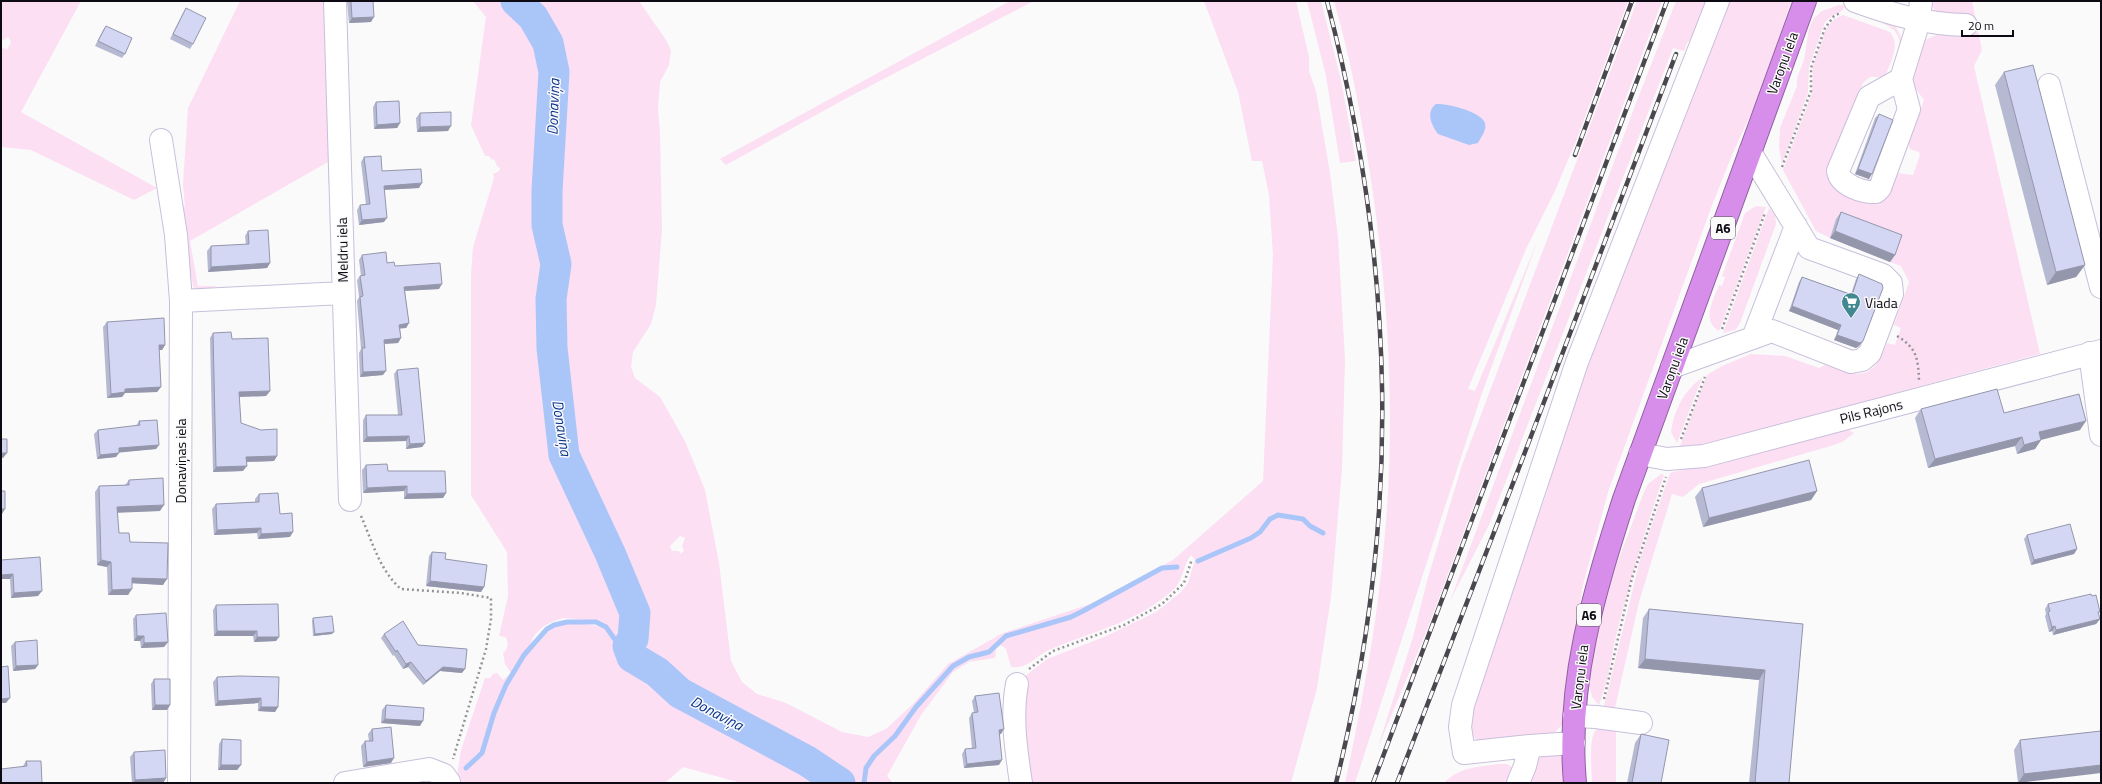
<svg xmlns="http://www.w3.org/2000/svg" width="2102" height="784" font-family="'Titillium Web',sans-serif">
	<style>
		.green { fill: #fcdff3; fill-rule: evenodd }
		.water { fill: #aac6f8 }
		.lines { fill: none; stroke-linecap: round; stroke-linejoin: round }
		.stream { stroke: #aac6f8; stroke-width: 5 }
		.river { stroke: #aac6f8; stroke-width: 31 }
		.minor-casing { stroke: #c8bfdb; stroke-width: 24 }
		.highway-casing { stroke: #9160a0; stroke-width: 24 }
		.path { stroke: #949397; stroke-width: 2.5; stroke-dasharray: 2 3; stroke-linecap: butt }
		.minor { stroke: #fff; stroke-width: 22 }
		.highway { stroke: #d78eeb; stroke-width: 22 }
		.rail-casing { stroke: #4a474f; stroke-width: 4.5 }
		.rail { stroke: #fafafa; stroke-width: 3; stroke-dasharray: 9; stroke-linecap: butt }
		.wall { fill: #b6b9d2 }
		.shaded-wall { fill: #9496ab }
		.building { fill: #d4d7f4; stroke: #9496ab }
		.labels { text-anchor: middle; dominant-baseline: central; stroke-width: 3; stroke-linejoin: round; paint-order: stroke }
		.shield { fill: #fafafa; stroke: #555259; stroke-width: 1 }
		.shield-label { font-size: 13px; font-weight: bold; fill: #0e0a14 }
		.street-label { font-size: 14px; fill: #0e0a14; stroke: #fafafa }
		.poi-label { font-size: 14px; fill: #0e0a14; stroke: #fafafa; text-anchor: start }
		.water-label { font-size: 15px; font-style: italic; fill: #07328e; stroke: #fafafa }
	</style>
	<rect width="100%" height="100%" fill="#fafafa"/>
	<path class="green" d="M1,1h80l-60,111 136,76 -23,12 -103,-50 -30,-3v-98l3,-1 3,2 4,-8 -3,-5 -4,3 -3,-1z
		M240,1h90l3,174 -5,9v-22l-138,79 8,45h19c-7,3 -16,6 -23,3l-19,-80 10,-2 -2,-23 5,-76z
		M473,1h166l27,39 5,10 -2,15 -9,17 -2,26 2,25 2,97 -6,75 -5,19 -18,28 -2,15 4,11 25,19 25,44 20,49 14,73 12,98 11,21 15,12 29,9 56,29 26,5 18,-8 27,-25 35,-40 55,-31 87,-29 83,-44 90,-79 10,-226 -4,-60 -7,-34h-10l-14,-69 -34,-91h92l13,56v14l7,20 14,82 8,64 7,122 -3,110 -11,128 -14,91 -26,95h-267l-1,-11 4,-18 -9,-23 -2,-17 1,-9 7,-28 23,-18 57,-22 52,-25 24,-19 8,-10 7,-23 -4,-5c-8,10 -7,23 -16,33 -34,33 -81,43 -124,61 -16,7 -22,20 -40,18l-5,-18 -5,-4 -5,3 -1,10 -26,4 -16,10 -32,43 -34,61 6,7h-152l-58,-16 -18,16h-209l5,-33 24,-72h5l3,-4 4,-1 6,7 8,-7 -6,-9 -2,-11c6,-5 5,-9 3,-16l-7,-1 9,-40 -1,-44 -36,-57v-220l2,-28 21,-69 -1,-4 6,-3 1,-3 -3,-2 -3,-7 -2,1 -3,-4h-4l-14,-31 15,-108zM568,476h4l8,17 -3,2 -7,-1 -6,-11zM680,536l5,2 -3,8 2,5 -4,3 -1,-3h-7l-2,-5zM564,618l36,3 5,3v4c-16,-4 -40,-9 -55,2 -6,6 -10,12 -16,18l-4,-1c3,-17 18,-25 34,-29zM635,658l28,13 20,20 35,17v8c-32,-13 -55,-36 -83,-55z
		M1010,1h24l-189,98 -119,66 -6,-6z
		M1307,1h14l20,79 15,81 -16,2 -14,-87z
		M1334,1h294l-52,140 -21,50 -29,58 -58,140 7,2 63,-151 -56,153 -127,390h-10c17,-79 32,-158 39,-239 12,-121 5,-244 -13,-364 -9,-60 -20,-120 -37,-179z
		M1637,1h25l-235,629 -50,120 36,-113 14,-56 35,-116z
		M1676,1h39l-15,41 -12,-1 -4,10 -11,-3 -184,477 -39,76 186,-498z
		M1724,1h67l-30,91 -29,63 -21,53 -103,284 -25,93 -10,59 -10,80 -11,11 -62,8 -13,-3 -7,-7 1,-30 76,-211 11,-46 9,-16 7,-33z
		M1930,1h42l10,49 -8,16 66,288c-98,26 -195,53 -292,81 -16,5 -54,19 -68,11l27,-71 13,-8 31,-13 34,2 34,12 6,-3c34,12 47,17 62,-22l8,2 6,-17 -7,-3 15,-43 -8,-16 -11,-4 7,-20 -61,-23 -6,19 -14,-7 -33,-61 29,-77 1,-27 13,-37 8,-10 9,-4 47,17c11,13 0,31 -5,45h-15l-7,6 -33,90 60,19 8,-19 15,2 7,-20 -1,-3 -9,-3 -2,-6 16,-43 -9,-12 -3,-11 13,-37 14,-6v-20l-4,-3z
		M1839,5l6,1 -3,5 -9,4 -8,7 -16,45 -1,26 -26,71 -3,-16 1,-20 17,-42v-8l7,-18 5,-32 5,-10 8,-7z
		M1852,11l44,16 7,14 -4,9c6,-26 -27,-30 -46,-37z
		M1756,206l10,1 -47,124c-18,-11 -6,-30 0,-46l3,1 3,-9 -3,-1 23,-63z
		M1769,208l6,7 1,9 -36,99 -5,7 -12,3z
		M1702,378l-25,65 -6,-11c3,-22 13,-42 31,-54z
		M1845,428l9,5 -10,8 -10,4 -135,39 -16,13 -11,-3 -33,108 -24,106 -11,-2 37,-150 29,-83z
		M1661,474l3,1c-17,49 -32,99 -45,149 -7,27 -10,55 -20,81l-7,-8 -3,-13 7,-49 10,-42 38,-101 4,-8z
		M1616,720v63h-24c0,-11 -4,-45 4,-53 4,-5 14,-7 20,-10z
		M1539,753c28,-1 25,4 26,30h-41z
		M1498,764h9l6,4 2,15h-71c15,-16 35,-16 54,-19z"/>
	<path class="water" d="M1436,104c11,-1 46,8 49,19 2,7 -4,14 -7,20l-9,2 -31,-11c-6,-8 -13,-22 -2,-30z"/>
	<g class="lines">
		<path class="stream" d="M1198,561l53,-23 9,-6 10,-13 8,-4 25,4 7,7 13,7
			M466,768l16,-15 12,-40 12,-28 18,-30 23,-26 7,-4 13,-3h29l10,5 10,14 12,5
			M864,783l2,-15 8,-12 21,-20 21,-29 37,-41 16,-9 20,-5 17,-16 65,-19 12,-6 79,-43 15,-1"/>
		<path class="river" d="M516,1l17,16 15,26 6,29 -7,119v34l9,39 -5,35 1,49 12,107 46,98 25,60 -2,26 -5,7 4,11 25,15 23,21 127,68 33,22"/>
		<defs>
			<path id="minor" d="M335,1l15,499
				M1855,1c38,14 70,23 111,24
				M1901,79l-32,18 -31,74c2,14 25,22 38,21l4,-4 29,-79 -8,-30 18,-58 2,-20
				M2049,85l52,202
				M161,140l15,95 5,66
				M1753,338l43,-112
				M2090,353l11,82
				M1672,367l100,-36 79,31 11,-2 8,-7 22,-59 -1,-11 -8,-8 -74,-27 -59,-96
				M1640,454l27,5 37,-3 397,-105
				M1017,684c-6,33 -1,66 4,99
				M1574,716l22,1 45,6
				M1530,746l-66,7 -4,-26 3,-22 114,-343 141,-361
				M179,783l2,-482 162,-8
				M345,783l84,-14 15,6 5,7
				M1518,783l7,-17 5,-20 44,-3"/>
			<path id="highway" d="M1575,783c-9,-100 19,-190 49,-284l181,-498"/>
		</defs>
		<use href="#minor" class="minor-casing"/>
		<use href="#highway" class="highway-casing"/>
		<path class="path" d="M1782,167l29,-76v-23l14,-40 9,-12 6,-3
			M1722,329l43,-116
			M1897,336c20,12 21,23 22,44
			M1681,439l24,-62
			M361,516c11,25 19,55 40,73l60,4 30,5v21l-5,30 -33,110
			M1029,669l24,-18 71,-26 38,-21 22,-21 8,-24
			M1604,699l28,-121 34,-101"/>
		<use href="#minor" class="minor"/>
		<use href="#highway" class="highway"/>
		<defs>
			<path id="rail" d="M1327,1c69,265 75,516 9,782
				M1575,155l57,-154
				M1373,783l294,-782
				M1397,783l125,-323 154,-406"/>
		</defs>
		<use href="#rail" class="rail-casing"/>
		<use href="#rail" class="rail"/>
	</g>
	<path class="wall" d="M347,1h26l-2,21 -22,1z
		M186,8l7,36 -3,5 -20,-10 13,-26z
		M106,26l19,28 -3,4 -27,-12 8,-16z
		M2004,72l81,193 -9,12 -29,8 -52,-200z
		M376,102l24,21 -3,5 -23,1 -1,-22z
		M420,113l28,18 -31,1 -1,-14z
		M1879,114l-10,65 -14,-5 20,-56z
		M364,157l18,14 37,17 -35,2v32l-25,3 -2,-15 3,-5h6l-5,-43z
		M1841,212l54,43 -5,7 -60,-24 6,-19z
		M248,231l22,32 -3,5 -59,4 -1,-21 4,-5 35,-1 -1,-9z
		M362,255l25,8 8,3 44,23 -34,2 4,32 -3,5h-6l1,10 -3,5 -14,1 -1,31 -23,2 -1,-24 2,-4 -4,-48 2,-4 -2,-17 3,-4h1l-2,-16z
		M1859,274v72l-3,2 -22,-8 4,-10 -49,-19 10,-29 3,-5 49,17 5,-15z
		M107,322l58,23 -3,5h-3l2,37 -4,5 -32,1 -3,4 -15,1 -4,-71z
		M213,333l57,58 -4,5 -27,1 2,26 36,33 -3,5 -28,1 -3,9 -30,1 -3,-134z
		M397,370l28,73 -3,4 -16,2v-8l-43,1v-22l3,-5h32l-4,-41z
		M1921,409l83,4 76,17 -39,9v1l-6,9 -18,5 -2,-8 -87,22 -13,-50z
		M139,421l20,24 -3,4 -37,3 -3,5 -19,2 -3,-25 4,-4 38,-4z
		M366,465l22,6 58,22 -3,5 -39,1v-8l-41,2 -1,-23z
		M129,480l31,31 -43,1 2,21 11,9 33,43 -31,-2 -4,12h-20l-1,-28 -10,-2 -2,-73 4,-6 26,-1z
		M1702,488l115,3 -6,9 -108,27 -8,-30z
		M259,494l21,20 10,23 -32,2 -1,-6 -43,2 -2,-26 4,-5 39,-2v-3z
		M2027,535l50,14 -3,5 -43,11 -7,-26z
		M432,552l13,7 39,28 -3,5 -55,-6 3,-30z
		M1,560l37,36 -27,2 -1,-19h-9z
		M2048,604l50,10 2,5 -4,5 -43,11 -1,-4 -3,1 -4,-16 1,-2 -1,-5z
		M216,605l63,32 -3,4 -22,1 -1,-6h-39l-1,-26z
		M1649,609l154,15 -14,159h-40l10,-103 -121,-12 5,-50z
		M136,615l32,27 -4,5 -23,1 -1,-7h-6l-1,-22z
		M313,618l19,16 -19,2 -1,-15z
		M384,634l34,11 44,28 -22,-2 -17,14 -15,-18 -5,2 -9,-14 -1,1 -12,-18z
		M15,642l23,23 -3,4 -22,2 -2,-25z
		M239,676l39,31 -3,5 -17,-1v-8l-43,3 -2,-24 4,-5z
		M154,679l16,26 -3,5h-15l-1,-26z
		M975,696l26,38h-1l-1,31 -35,3 -2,-14 3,-5h7l-3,-31 3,-5h2l-2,-12z
		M386,705l34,21 -39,-3 1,-13z
		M372,729l19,34 -28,4 -2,-21 4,-5h4l-1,-7z
		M2101,731l-81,52h-2l-4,-33 6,-10z
		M1641,734l20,49h-34l8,-40z
		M222,739l19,26 -4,5h-19l1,-26z
		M134,752l32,26 -3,5h-31l-2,-26z
		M26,761l16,22 -19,-17z"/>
	<path class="shaded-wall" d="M374,17l-3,5 -22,1 3,-5z
		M400,123l-3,5 -23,1 3,-4z
		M451,126l-3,5 -31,1 3,-5z
		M1858,169l14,5 -3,5 -14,-5z
		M422,183l-3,5 -38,2 3,-4z
		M387,218l-3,4 -25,3 3,-5z
		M1835,231l60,24 -5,7 -60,-24z
		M270,263l-3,5 -59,4 3,-5z
		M2085,265l-9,12 -29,8 9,-13z
		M442,284l-3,5 -38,2 3,-4z
		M1792,306l49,19 -3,5 -49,-19z
		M409,323l-3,5 -10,1 3,-4z
		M1837,335l26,6 -4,5 -3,2 -22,-8z
		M401,338l-3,5 -17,1 3,-4z
		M159,345h6l-3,5h-7z
		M386,371l-3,4 -23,2 3,-5z
		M161,387l-4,5 -32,1 -3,4 -15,1 4,-4 14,-5z
		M270,391l-4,5 -30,1 3,-5z
		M2086,421l-6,9 -47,12 6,-10z
		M409,436l-3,5 -43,1 4,-5z
		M2022,437l-7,9 -87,22 7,-9z
		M2041,440l-6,9 -18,5 7,-9z
		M425,443l-3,4 -16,2 4,-5z
		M159,445l-3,4 -41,4 4,-5z
		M1,453h6l-4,5h-2z
		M119,453l-3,4 -19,2 3,-4z
		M277,456l-3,5 -31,1 3,-5z
		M247,466l-4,5 -30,1 3,-5z
		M407,486l-3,5 -41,2 4,-5z
		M1817,491l-6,9 -108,27 6,-9z
		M446,493l-3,5 -39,1 3,-5z
		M164,505l-4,6 -47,2 4,-6z
		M1,509h4l-3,5h-1z
		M261,528l-4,5 -43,2 3,-5z
		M293,532l-3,5 -32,2 3,-5z
		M2077,549l-3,5 -43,11 3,-5z
		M101,560l10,2 -4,5 -10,-2z
		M13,574l-3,5h-9v-4z
		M132,578l35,1 -4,6 -35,-2z
		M430,581l54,6 -3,5 -55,-6z
		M132,589l-4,6h-20l4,-5z
		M42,591l-4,5 -27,2 3,-5z
		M2100,619l-4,5 -43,11 3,-5z
		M2055,626l-3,5 -3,1 3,-5z
		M217,631h40l-4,5h-39z
		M334,632l-2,2 -19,2 2,-2z
		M137,636h7l-4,5h-6z
		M257,637h22l-3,4 -22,1z
		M168,642l-4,5 -23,1 3,-5z
		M1645,659l120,11 -6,10 -121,-12z
		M411,662l-3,5 -5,2 3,-5z
		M38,665l-3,4 -22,2 3,-5z
		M443,667l22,2 -3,4 -22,-2 -17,14 3,-4z
		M10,698l-4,5h-5v-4z
		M261,698l-3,5 -43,3 3,-5z
		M155,705h15l-3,5h-15z
		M261,707h17l-3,5 -17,-1z
		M385,719l38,2 -3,5 -39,-3z
		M1004,729l-3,5 -5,1 3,-5z
		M394,758l-3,5 -28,4 4,-5z
		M1002,760l-3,5 -35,3 3,-4z
		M221,765h20l-4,5h-19z
		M2101,765v8l-83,10 6,-9z
		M166,778l-3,5h-30l2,-3z"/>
	<path class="building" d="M351,1h22l1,16 -22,1z
		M186,8l20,10 -13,26 -20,-10z
		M106,26l26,12 -7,16 -27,-13z
		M2033,65l52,200 -29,7 -52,-200z
		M399,101l1,22 -23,2 -1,-23z
		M451,112v14l-31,1v-14z
		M1879,114l14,6 -21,54 -14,-5z
		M381,156l1,15 39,-2 1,14 -38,3 3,32 -25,2 -2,-15 10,-1 -6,-47z
		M1841,212l61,23 -7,20 -60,-24z
		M268,230l2,33 -59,4v-21l38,-2 -1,-13z
		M386,252l1,11 7,-1 1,4 45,-3 2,21 -38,3 5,36 -10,2 2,13 -17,2 2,31 -23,1 -1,-24h3l-5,-51 3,-1 -3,-20 5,-1 -3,-20z
		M1859,274l23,10 1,4 -20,53 -3,2 -23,-8 4,-10 -49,-19 10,-29 50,18z
		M164,318l1,27h-6l2,42 -36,2v3l-14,2 -4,-72z
		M231,332l1,7 36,-1 2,53 -31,1 2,31 20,7 16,-1v27l-31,1 1,9 -31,1 -3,-134z
		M418,368l7,75 -15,1 -1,-8 -42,1 -1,-22h36l-5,-45z
		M1997,389l7,24 75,-19 7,27 -47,11 2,8 -17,5 -2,-8 -87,22 -14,-50z
		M157,420l2,25 -40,3v5l-19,2 -2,-25 42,-5 -1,-4z
		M1,439h6v14h-6z
		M1809,460l8,31 -108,27 -7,-30z
		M387,464l1,7h57l1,22 -39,1v-8l-40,2 -1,-23z
		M163,478l1,27 -47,2 2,26h10l1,9 38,1 -1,36 -35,-1v11l-20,1 -1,-28 -10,-2 -2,-74 30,-1v-5z
		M1,491h4v18h-4z
		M278,493l2,21 12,-1 1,19 -32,2v-6l-44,2 -1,-26 43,-2v-8z
		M2070,524l7,25 -43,11 -7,-25z
		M432,552l14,1 -1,6 42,6 -3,22 -54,-6z
		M40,557l2,34 -28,2 -1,-19 -12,1v-15z
		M2091,594l1,2 4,-1 4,17h-2l2,7 -44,11 -1,-4 -3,1 -4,-15 2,-1 -2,-7z
		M278,604l1,33h-22v-6h-40l-1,-26z
		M1649,609l154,15 -14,159h-34l10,-113 -120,-11z
		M166,613l2,29 -24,1v-7h-7l-1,-21z
		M332,616l2,16 -19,2 -2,-16z
		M403,621l15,24 49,4 -2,20 -22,-2 -17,14 -15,-19 -5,2 -9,-14 -1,2 -12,-18z
		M37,640l1,25 -22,1 -1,-24z
		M8,666l2,32 -9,1v-32z
		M239,676l40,1 -1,30h-17v-9l-43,3 -1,-24z
		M154,679h16v26h-15z
		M999,693l5,36 -5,1 3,30 -35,4 -2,-15 11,-1 -4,-35 6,-1 -3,-16z
		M386,705l38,3 -1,13 -38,-2z
		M391,727l3,31 -27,4 -2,-21h8l-1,-12z
		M2101,731v34l-77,9 -4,-34z
		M1641,734l28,6 -8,43h-29z
		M222,739l19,1v25h-20z
		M165,750l1,28 -31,2 -1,-28z
		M26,761h15l1,22h-41v-14l26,-3z"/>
	<defs>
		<symbol id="supermarket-pin" viewBox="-11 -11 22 30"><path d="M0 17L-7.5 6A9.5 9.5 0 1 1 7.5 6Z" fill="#418891" stroke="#fafafa"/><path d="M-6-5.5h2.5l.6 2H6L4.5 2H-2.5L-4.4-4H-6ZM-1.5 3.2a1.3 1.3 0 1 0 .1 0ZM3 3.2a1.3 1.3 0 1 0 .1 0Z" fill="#fff"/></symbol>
	</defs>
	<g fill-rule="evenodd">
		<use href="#supermarket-pin" x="1840" y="291" width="22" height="30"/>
	</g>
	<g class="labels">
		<g class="shield">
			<rect x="1711" y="217" width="24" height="22" rx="3"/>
			<rect x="1577" y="604" width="24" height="22" rx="3"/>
		</g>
		<g class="shield-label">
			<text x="1723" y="228">A6</text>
			<text x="1589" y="615">A6</text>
		</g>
		<g class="street-label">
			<text transform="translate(1782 63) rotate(-70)">Varoņu iela</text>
			<text transform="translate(342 250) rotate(-91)">Meldru iela</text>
			<text transform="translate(1672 368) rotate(-70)">Varoņu iela</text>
			<text transform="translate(1871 411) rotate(-14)">Pils Rajons</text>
			<text transform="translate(180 461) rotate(-90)">Donaviņas iela</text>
			<text transform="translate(1579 677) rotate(-83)">Varoņu iela</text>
		</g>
		<g class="poi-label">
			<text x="1865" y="302">Viada</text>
		</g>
		<g class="water-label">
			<text transform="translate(553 107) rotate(-88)">Donaviņa</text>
			<text transform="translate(562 428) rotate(81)">Donaviņa</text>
			<text transform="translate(717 713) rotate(28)">Donaviņa</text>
		</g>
	</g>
	<rect width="2102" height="784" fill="none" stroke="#0e0a14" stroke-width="4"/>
	<path d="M1962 30v6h51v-6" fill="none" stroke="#0e0a14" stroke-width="2"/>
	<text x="1968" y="30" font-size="12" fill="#0e0a14" stroke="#fafafa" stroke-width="3" paint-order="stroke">20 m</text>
</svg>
